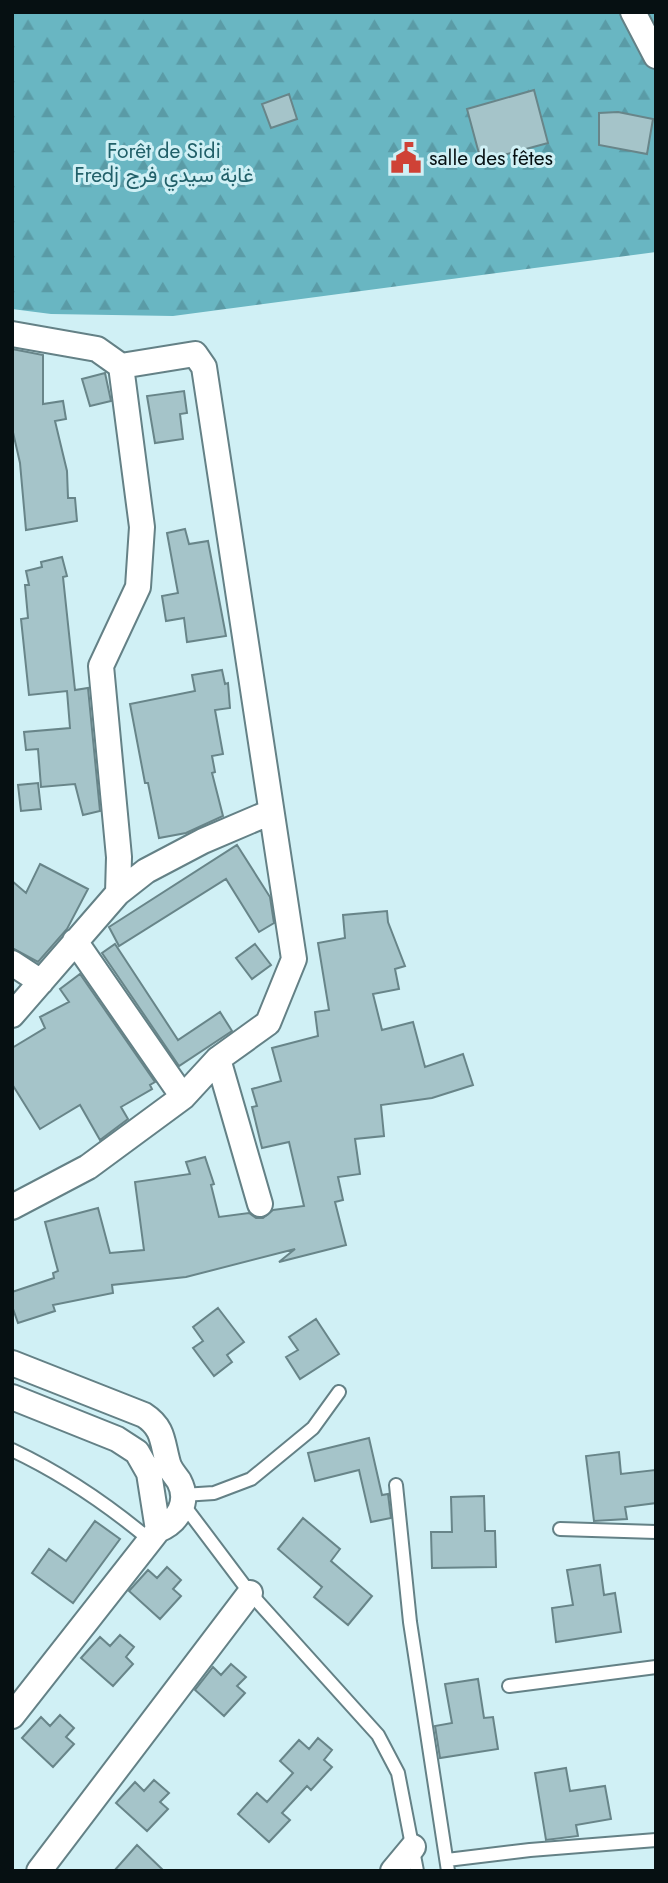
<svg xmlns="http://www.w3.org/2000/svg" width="668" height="1883" font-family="Jost,Vazirmatn,sans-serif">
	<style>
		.forest { fill: url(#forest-firs) }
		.building { fill: #a5c4c9; stroke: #688589; stroke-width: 2 }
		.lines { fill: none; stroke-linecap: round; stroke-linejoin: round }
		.lane-casing { stroke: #648186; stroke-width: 16 }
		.street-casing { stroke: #648186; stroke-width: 28 }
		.lane { stroke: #fff; stroke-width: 12 }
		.street { stroke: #fff; stroke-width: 24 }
		.labels { text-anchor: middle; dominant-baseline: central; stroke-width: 6; stroke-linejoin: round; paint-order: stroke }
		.park-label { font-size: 21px; fill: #216069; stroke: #d0f0f5 }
		.poi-label { font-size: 21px; fill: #061012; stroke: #d0f0f5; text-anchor: start }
	</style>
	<defs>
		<pattern id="forest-firs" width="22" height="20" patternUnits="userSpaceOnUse" patternTransform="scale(1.75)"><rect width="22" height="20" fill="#69b6c2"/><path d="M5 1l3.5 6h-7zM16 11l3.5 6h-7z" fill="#5a9ba6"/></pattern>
	</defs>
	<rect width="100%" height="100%" fill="#d0f0f5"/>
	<path class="forest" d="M12,12h644v240l-483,64 -122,-2 -39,-5z"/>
	<path class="building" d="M534,90l14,53 -67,18 -14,-52z
		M289,94l8,25 -26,9 -9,-24z
		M618,112l35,7 -6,35 -48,-9v-32z
		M12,349l31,6v49l20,-3 3,18 -11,2 12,50 1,27h7l2,23 -51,9 -6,-67 -8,-35z
		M105,373l6,28 -21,5 -8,-27z
		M184,391l3,22 -7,1 3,25 -28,4 -8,-47z
		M185,529l4,15 19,-3 18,95 -39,6 -3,-24 -18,3 -4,-25 16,-3 -11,-60z
		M62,557l5,19 -4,1 12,113 13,-2 12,123 -17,4 -8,-31 -34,3 -3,-38 -12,1 -2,-18 46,-4 -3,-37 -38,4 -8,-76 7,-1 -3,-33h4l-3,-14 16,-4 -1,-5z
		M222,670l3,14 3,-1 2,25 -15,2 8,44 -11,2 3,16 -3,1 11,43 -37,17 -27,5 -11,-55h-3l-15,-79 65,-13 -3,-16z
		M38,783l3,26 -20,2 -3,-26z
		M237,845l33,52 4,26 -15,9 -33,-53 -107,67 -10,-19z
		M40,864l48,25 -21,40 -29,33 -26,-14v-67l14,12z
		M387,911l1,11 17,44 -10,3 4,20 -26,5 9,36 31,-8 12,45 38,-13 10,31 -41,13 -51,7 3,31 -29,3 5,35 -22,3 5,23 -8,2 11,43 -67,17 16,-13 -109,28 -74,8 1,8 -60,12 2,6 -37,12 -6,-17v-14l42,-14 -1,-5 5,-2 -13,-49 53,-14 12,45 34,-3 -9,-68 55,-8 -4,-12 19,-5 9,27 -3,1 8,32 30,-4 7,5h7l10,-8 31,-4 -15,-64 -27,6 -10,-41 5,-1 -5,-17 29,-8 -9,-33 46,-12 -3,-24 14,-2 -11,-67 27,-5 -2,-23z
		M115,944l63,96 42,-28 12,19 -53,35 -77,-113z
		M255,944l16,21 -19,14 -16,-21z
		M80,974l75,108 -5,3 2,4 -31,18 7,12 -28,21 -20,-35 -40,24 -28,-45v-36l33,-20 -5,-11 29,-15 -9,-13z
		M218,1308l26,34 -17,13 5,7 -18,14 -21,-28 10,-7 -10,-14z
		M316,1319l23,35 -39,25 -14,-22 12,-7 -9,-13z
		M369,1438l13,57 6,-1 3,24 -20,4 -12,-52 -44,11 -7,-28z
		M619,1452l2,22 34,-4 1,33 -31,4 2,12 -33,2 -8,-65z
		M484,1496l1,35h10l1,36 -64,1 -1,-36h21l-1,-35z
		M303,1518l37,31 -9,12 41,35 -24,29 -34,-28 8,-10 -44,-38z
		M95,1521l25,18 -47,64 -41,-30 17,-24 17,12z
		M600,1565l4,30 11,-2 6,39 -65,10 -4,-34 21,-3 -6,-35z
		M167,1567l14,13 -8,9 8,7 -21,23 -31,-28 19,-21 9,8z
		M120,1635l14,12 -8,10 7,7 -20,22 -32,-28 19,-21 10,9z
		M231,1664l15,13 -9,9 8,7 -21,23 -29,-26 18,-23 8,8z
		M478,1679l6,39 9,-1 5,32 -58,9 -5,-32 17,-3 -7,-39z
		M60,1715l14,13 -8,9 8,7 -21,23 -31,-29 19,-21 9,9z
		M318,1738l14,12 -8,10 8,7 -21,23 -4,-4 -25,27 8,7 -21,22 -31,-28 19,-21 10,9 26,-29 -13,-12 19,-21 10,9z
		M566,1768l4,23 35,-5 6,33 -35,6 2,11 -32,4 -11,-67z
		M154,1780l15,13 -9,9 8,7 -21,22 -31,-28 19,-21 9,9z
		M137,1845l27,26h-50z"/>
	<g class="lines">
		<defs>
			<path id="lane" d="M12,1450c51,24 95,54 138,90
				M396,1485l14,137 38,249
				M183,1495l31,-2 37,-14 62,-51 26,-36
				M183,1504l67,89 128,142 20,38 19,98
				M560,1529l96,3
				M509,1686l147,-19
				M447,1860l83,-10 126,-10"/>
			<path id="street" d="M633,12l23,44
				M12,334l85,15 24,17 74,-12 9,13 90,592 -26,64 -50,36 -35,38 -95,70 -76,40
				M118,893l1,-36 -18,-191 37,-79 4,-60 -21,-161
				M75,941l108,156
				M12,963l29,19
				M12,1015l106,-122 28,-22 57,-30 68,-29
				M218,1059l42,145
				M12,1363l132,52c20,13 18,27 24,48 2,7 7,12 11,18 11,21 -1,41 -21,49l-146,186
				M12,1397l105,42 20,13 12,21 9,57
				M39,1871l211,-278
				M393,1871l20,-24"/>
		</defs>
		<use href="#lane" class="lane-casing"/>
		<use href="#street" class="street-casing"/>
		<use href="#lane" class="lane"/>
		<use href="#street" class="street"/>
	</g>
	<defs>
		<symbol id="civic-bare" viewBox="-9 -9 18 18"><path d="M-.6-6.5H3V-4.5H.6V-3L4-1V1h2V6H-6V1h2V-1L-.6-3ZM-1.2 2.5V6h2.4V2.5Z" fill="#cf4236" stroke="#d0f0f5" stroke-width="2.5" paint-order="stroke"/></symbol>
	</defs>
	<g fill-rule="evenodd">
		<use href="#civic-bare" x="384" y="136" width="44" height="44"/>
	</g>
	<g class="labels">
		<g class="park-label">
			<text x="164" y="151">Forêt de Sidi<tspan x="164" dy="24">Fredj غابة سيدي فرج</tspan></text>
		</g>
		<g class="poi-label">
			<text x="429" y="158">salle des fêtes</text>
		</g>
	</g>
	<rect width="668" height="1883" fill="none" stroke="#061012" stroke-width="28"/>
</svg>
